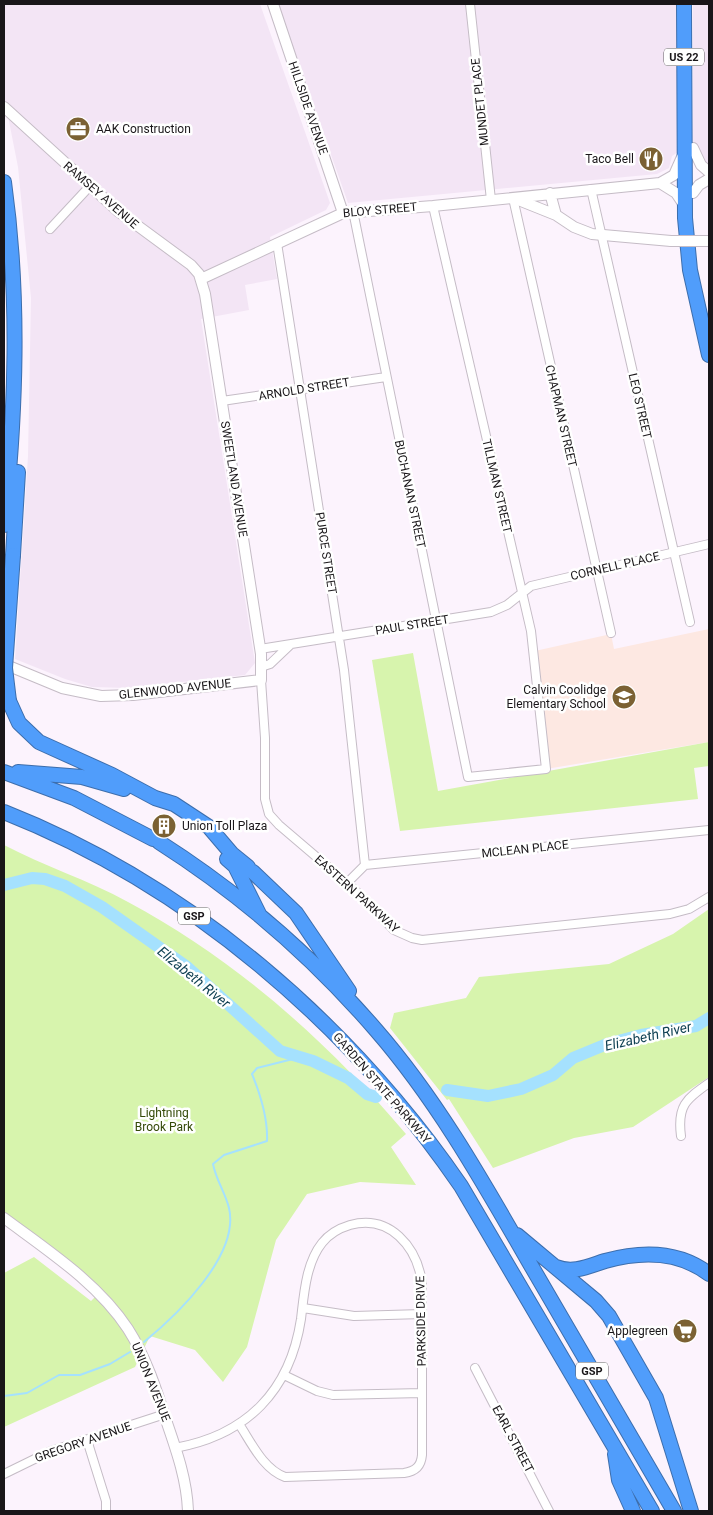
<svg xmlns="http://www.w3.org/2000/svg" width="713" height="1515" font-family="Roboto,sans-serif">
	<style>
		.built { fill: #f3e5f5 }
		.education { fill: #fde8e2 }
		.green { fill: #d7f4ad }
		.lines { fill: none; stroke-linecap: round; stroke-linejoin: round }
		.stream { stroke: #a5e1fe; stroke-width: 2 }
		.river { stroke: #a5e1fe; stroke-width: 12 }
		.street-casing { stroke: #c5bcc6; stroke-width: 10 }
		.secondary-casing { stroke: #c5bcc6; stroke-width: 12 }
		.highway-casing { stroke: #3d6eac; stroke-width: 16 }
		.street { stroke: #fff; stroke-width: 8 }
		.secondary { stroke: #fff; stroke-width: 10 }
		.highway { stroke: #509dfb; stroke-width: 14 }
		.secondary-bridge-casing { stroke: #c5bcc6; stroke-width: 12; stroke-linecap: butt }
		.highway-bridge-casing { stroke: #3d6eac; stroke-width: 16; stroke-linecap: butt }
		.secondary-bridge { stroke: #fff; stroke-width: 10 }
		.highway-bridge { stroke: #509dfb; stroke-width: 14 }
		.labels { text-anchor: middle; dominant-baseline: central; stroke-width: 5; stroke-linejoin: round; paint-order: stroke }
		.shield { fill: #fff; stroke: #5e5c5e; stroke-width: 1 }
		.shield-label { font-size: 11px; font-weight: bold; fill: #191619 }
		.street-label { font-size: 12px; fill: #191619; stroke: #fff }
		.poi-label { font-size: 12px; fill: #191619; stroke: #fff; text-anchor: end }
		.park-label { font-size: 12px; fill: #344907; stroke: #fff }
		.water-label { font-size: 14px; font-style: italic; fill: #104154; stroke: #fff }
	</style>
	<rect width="100%" height="100%" fill="#fcf3fd"/>
	<path class="built" d="M4,4h256l70,199 -4,7 -56,27 7,42 -32,6 4,25 -48,9 54,344 -10,12 -117,13 -36,-1 -27,-8 -50,-20 13,-203 3,-158 -13,-131 -14,-71z
		M278,4h406v144l-12,8 -3,12 -12,6 -309,29z
		M693,4h16v168l-16,-24z"/>
	<path class="education" d="M709,629v113l-163,27 -11,-118 76,-17 3,15z"/>
	<path class="green" d="M413,653l25,138 271,-49v24l-15,2 4,31 -298,32 -28,-171z
		M4,845c40,21 84,35 124,57 107,57 200,140 278,232l-15,13 25,38 -56,-3 -53,12 -31,46 -29,107 -24,35 -28,-32 -45,-14 -15,31 -131,60v-154l30,-16 57,44 7,-7 -94,-76z
		M709,909v168l-76,50 -59,11 -81,30 -44,-69 -2,1 -57,-72 4,-15 72,-15 13,-21 130,-13 64,-30z"/>
	<g class="lines">
		<path class="stream" d="M144,1342c33,-27 96,-87 85,-134 -4,-16 -13,-28 -16,-44l11,-9 43,-14c1,-23 -6,-45 -15,-67l5,-6 44,-11
			M4,1396l23,-3 32,-18h21l30,-11 20,-12"/>
		<path class="river" d="M4,885l28,-7 13,1 20,7 37,21 85,60 93,84 33,10 35,17 19,16 9,3
			M447,1090l41,6 33,-7 32,-14 20,-17 34,-14 34,-9 55,-9 13,-8"/>
		<defs>
			<path id="street" d="M470,4l21,196
				M591,189l99,433
				M513,198l98,435
				M353,211l115,566 78,-8 -15,-138 -98,-425
				M50,229l40,-43
				M277,243l67,427 21,195
				M222,401l164,-24
				M260,649l231,-37 16,-7 24,-19 178,-42
				M261,667l9,-3 20,-19
				M261,680l4,58v61l4,15 10,11 75,64 40,41 18,8 10,2 248,-26 19,-5 20,-12
				M347,883l18,-18 344,-35
				M681,1136c-4,-30 5,-37 28,-53
				M303,1308l51,8 68,-2
				M475,1368l74,143
				M284,1375l33,16 16,4 89,-2
				M87,1440l19,61v10
				M175,1448c72,-13 115,-57 126,-129 3,-25 5,-56 21,-76 7,-9 18,-15 28,-18 40,-11 67,22 72,58v172c-1,11 -6,16 -18,18l-119,4c-22,-8 -34,-35 -46,-53
				M4,1474l47,-23 114,-37"/>
			<path id="secondary" d="M273,4l70,209
				M4,107l115,105 72,53 8,9 6,20 56,360v26l-128,15 -32,1 -39,-8 -58,-24
				M693,148l8,17 8,7
				M660,183l16,10 8,12
				M550,193l6,22
				M693,193l6,-8 10,-6
				M516,199l40,16 18,12 18,7 79,7
				M201,279l142,-66 90,-7 227,-23 14,-8 8,-18
				M4,1218c43,32 94,65 124,111 18,28 29,62 39,94 10,29 20,58 21,88"/>
			<path id="highway" d="M684,4l1,214 5,52 19,85
				M4,182c16,114 12,229 0,343
				M13,555l5,-83
				M9,701l10,22 20,19 73,33 43,23 19,6 35,23 23,27 16,13
				M4,772l70,26 79,41
				M18,772l64,5 42,12
				M4,812c185,73 345,211 457,374l191,325
				M159,842c80,51 155,116 217,188 61,70 107,152 153,232 48,83 97,166 145,249
				M227,859l8,7 25,50
				M253,872l43,41 53,78
				M517,1235l79,66 13,15 47,82 35,113
				M556,1267c17,7 33,-1 49,-6 36,-10 74,-10 104,13
				M615,1454l4,26 14,31"/>
		</defs>
		<use href="#street" class="street-casing"/>
		<use href="#secondary" class="secondary-casing"/>
		<use href="#highway" class="highway-casing"/>
		<use href="#street" class="street"/>
		<use href="#secondary" class="secondary"/>
		<use href="#highway" class="highway"/>
		<defs>
			<path id="secondary-bridge" d="M671,241h38"/>
			<path id="highway-bridge" d="M9,701l-4,-33 8,-113"/>
		</defs>
		<use href="#secondary-bridge" class="secondary-bridge-casing"/>
		<use href="#highway-bridge" class="highway-bridge-casing"/>
		<use href="#secondary-bridge" class="secondary-bridge"/>
		<use href="#highway-bridge" class="highway-bridge"/>
	</g>
	<defs>
		<symbol id="office-disc" viewBox="-11 -11 22 22"><circle r="9.5" fill="#7b6133" stroke="#fff"/><path d="M-6-3h4V-5.5h4V-3h4V5H-6ZM-1-4.5V-3h2v-1.5ZM-6 0V1H6V0Z" fill="#fff"/></symbol>
		<symbol id="restaurant-disc" viewBox="-11 -11 22 22"><circle r="9.5" fill="#7b6133" stroke="#fff"/><path d="M-5-6h1v4h1v-4h1v4h1v-4h1v5L-1.5 .5V6h-2V.5L-5-1ZM5-6V6H3V1.5H1.5Q1.5-4 5-6Z" fill="#fff"/></symbol>
		<symbol id="school-disc" viewBox="-11 -11 22 22"><circle r="9.5" fill="#7b6133" stroke="#fff"/><path d="M0-5L7-2L0 1L-7-2ZM-4 1L0 2.5L4 1V4Q0 6-4 4Z" fill="#fff"/></symbol>
		<symbol id="building-disc" viewBox="-11 -11 22 22"><circle r="9.5" fill="#7b6133" stroke="#fff"/><path d="M-4-6H4V6H1V3H-1V6H-4ZM-2.5-4.3h1.7v1.8h-1.7ZM.8-4.3h1.7v1.8H.8ZM-2.5-1h1.7V.8h-1.7ZM.8-1h1.7V.8H.8Z" fill="#fff"/></symbol>
		<symbol id="supermarket-disc" viewBox="-11 -11 22 22"><circle r="9.5" fill="#7b6133" stroke="#fff"/><path d="M-6-5.5h2.5l.6 2H6L4.5 2H-2.5L-4.4-4H-6ZM-1.5 3.2a1.3 1.3 0 1 0 .1 0ZM3 3.2a1.3 1.3 0 1 0 .1 0Z" fill="#fff"/></symbol>
	</defs>
	<g fill-rule="evenodd">
		<use href="#office-disc" x="64" y="115" width="28" height="28"/>
		<use href="#restaurant-disc" x="637" y="145" width="28" height="28"/>
		<use href="#school-disc" x="610" y="683" width="28" height="28"/>
		<use href="#building-disc" x="150" y="812" width="28" height="28"/>
		<use href="#supermarket-disc" x="671" y="1317" width="28" height="28"/>
	</g>
	<g class="labels">
		<g class="shield">
			<rect x="664" y="48.5" width="40" height="17" rx="4"/>
			<rect x="178" y="907.5" width="32" height="17" rx="4"/>
			<rect x="576" y="1362.5" width="32" height="17" rx="4"/>
		</g>
		<g class="shield-label">
			<text x="684" y="57">US 22</text>
			<text x="194" y="916">GSP</text>
			<text x="592" y="1371">GSP</text>
		</g>
		<g class="street-label">
			<text transform="translate(480 102) rotate(-96)">MUNDET PLACE</text>
			<text transform="translate(308 108) rotate(71)">HILLSIDE AVENUE</text>
			<text transform="translate(101 195) rotate(41)">RAMSEY AVENUE</text>
			<text transform="translate(380 210) rotate(-5)">BLOY STREET</text>
			<text transform="translate(304 389) rotate(-9)">ARNOLD STREET</text>
			<text transform="translate(640 406) rotate(77)">LEO STREET</text>
			<text transform="translate(561 416) rotate(77)">CHAPMAN STREET</text>
			<text transform="translate(234 479) rotate(81)">SWEETLAND AVENUE</text>
			<text transform="translate(497 486) rotate(77)">TILLMAN STREET</text>
			<text transform="translate(410 494) rotate(78)">BUCHANAN STREET</text>
			<text transform="translate(326 553) rotate(81)">PURCE STREET</text>
			<text transform="translate(615 566) rotate(-13)">CORNELL PLACE</text>
			<text transform="translate(412 625) rotate(-9)">PAUL STREET</text>
			<text transform="translate(175 689) rotate(-6)">GLENWOOD AVENUE</text>
			<text transform="translate(525 849) rotate(-6)">MCLEAN PLACE</text>
			<text transform="translate(357 894) rotate(42)">EASTERN PARKWAY</text>
			<text transform="translate(382 1088) rotate(49)">GARDEN STATE PARKWAY</text>
			<text transform="translate(421 1321) rotate(-91)">PARKSIDE DRIVE</text>
			<text transform="translate(151 1382) rotate(68)">UNION AVENUE</text>
			<text transform="translate(513 1439) rotate(62)">EARL STREET</text>
			<text transform="translate(83 1442) rotate(-19)">GREGORY AVENUE</text>
		</g>
		<g class="poi-label">
			<text x="96" y="129" text-anchor="start">AAK Construction</text>
			<text x="634" y="159">Taco Bell</text>
			<text x="606" y="690">Calvin Coolidge<tspan x="606" dy="14">Elementary School</tspan></text>
			<text x="182" y="826" text-anchor="start">Union Toll Plaza</text>
			<text x="668" y="1331">Applegreen</text>
		</g>
		<g class="park-label">
			<text x="164" y="1113">Lightning<tspan x="164" dy="14">Brook Park</tspan></text>
		</g>
		<g class="water-label">
			<text transform="translate(194 977) rotate(39)">Elizabeth River</text>
			<text transform="translate(648 1036) rotate(-13)">Elizabeth River</text>
		</g>
	</g>
	<rect width="713" height="1515" fill="none" stroke="#191619" stroke-width="10"/>
</svg>
